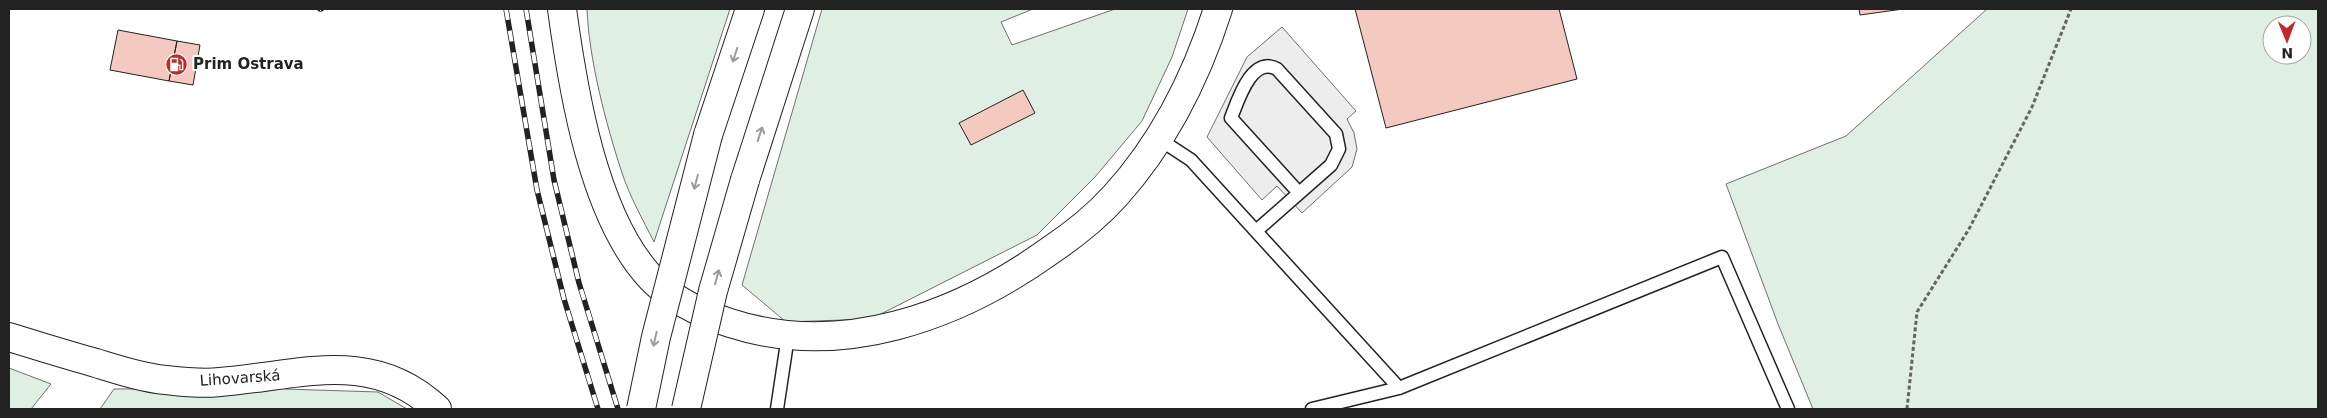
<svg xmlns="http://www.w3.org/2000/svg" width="2327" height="418" font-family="'DejaVu Sans',sans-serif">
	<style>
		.green { fill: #e0efe3; stroke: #6f6f6f; fill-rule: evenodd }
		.parking { fill: #ededed; stroke: #6f6f6f }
		.building { fill: #f3c9c0; stroke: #222 }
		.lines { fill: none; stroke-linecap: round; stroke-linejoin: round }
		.lane-casing { stroke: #222; stroke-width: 15 }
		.secondary-casing { stroke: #222; stroke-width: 30 }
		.path { stroke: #646464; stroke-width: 3; stroke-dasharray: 4 2.5; stroke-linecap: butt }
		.lane { stroke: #fff; stroke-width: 12 }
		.secondary { stroke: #fff; stroke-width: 28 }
		.rail-casing { stroke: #222; stroke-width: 5.5 }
		.rail { stroke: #fff; stroke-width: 4; stroke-dasharray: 11; stroke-linecap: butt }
		.secondary-bridge-casing { stroke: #222; stroke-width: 30; stroke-linecap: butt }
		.secondary-bridge { stroke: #fff; stroke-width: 28 }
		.oneway { stroke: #9c9c9c }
		.labels { text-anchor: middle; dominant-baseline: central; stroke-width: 4; stroke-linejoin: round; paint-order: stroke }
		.poi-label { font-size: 15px; font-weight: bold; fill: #222; stroke: #fff; text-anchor: start }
		.street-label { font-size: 15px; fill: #222; stroke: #fff }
	</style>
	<rect width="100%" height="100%" fill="#fff"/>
	<path class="green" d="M587,9h143l-76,233c-11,-22 -24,-45 -32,-69 -16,-49 -33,-113 -35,-164z
		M822,9h211l-32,13 11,23 103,-36h73l-16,48 -30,64 -47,56 -58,58 -166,84 -85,3 -44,-37z
		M1987,9h331v400h-505l-35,-85 -52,-140 120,-48zM2272,25h30v30h-30z
		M9,368l42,16 -20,25h-22z
		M254,388l124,4 29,17h-307l14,-20z"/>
	<path class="parking" d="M1282,27l74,84 -9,8 7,14 3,16 -5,18 -50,46 -25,-27 -15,14 -55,-63 40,-80z"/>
	<path class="building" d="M1355,9h204l18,70 -191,49z
		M1859,9h44l-43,6z
		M118,30l59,11 -8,40 -59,-11z
		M177,41l23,4 -7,40 -24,-4z
		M1023,90l12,23 -64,32 -12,-22z"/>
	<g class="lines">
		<defs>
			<path id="lane" d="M1159,139l32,21 208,228
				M1256,231l75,-66 8,-16 -3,-15 -59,-65c-25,-14 -39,31 -46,49l68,75
				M777,409l11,-73
				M1312,409l87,-21 323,-131 66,152"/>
			<path id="secondary" d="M562,9c11,81 31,207 89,269 21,22 51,36 79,45 111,36 227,-6 318,-71 24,-16 48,-35 67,-56 49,-54 81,-118 103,-187
				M708,135l42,-126
				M745,180l55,-171
				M9,337c29,9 58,18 87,26 23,7 47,15 70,17 18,2 36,4 54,2 78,-6 151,-35 217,27"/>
		</defs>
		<use href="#lane" class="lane-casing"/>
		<use href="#secondary" class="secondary-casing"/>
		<path class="path" d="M1907,409l10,-97 52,-83 63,-122 39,-98"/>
		<use href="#lane" class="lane"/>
		<use href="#secondary" class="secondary"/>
		<defs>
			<path id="rail" d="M320,9h1
				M506,9l31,181 27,109 34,110
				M526,9l28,171 25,103 39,126"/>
		</defs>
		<use href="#rail" class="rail-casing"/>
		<use href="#rail" class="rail"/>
		<defs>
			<path id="secondary-bridge" d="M641,409l15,-72 52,-202
				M686,409l27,-118 32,-111"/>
		</defs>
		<use href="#secondary-bridge" class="secondary-bridge-casing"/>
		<use href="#secondary-bridge" class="secondary-bridge"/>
	</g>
	<defs><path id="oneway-shaft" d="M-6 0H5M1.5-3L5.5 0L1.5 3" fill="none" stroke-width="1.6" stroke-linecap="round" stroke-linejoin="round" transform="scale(1.25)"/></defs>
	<g class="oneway">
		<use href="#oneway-shaft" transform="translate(735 55) rotate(108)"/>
		<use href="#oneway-shaft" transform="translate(760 134) rotate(-72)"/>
		<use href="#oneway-shaft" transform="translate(696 182) rotate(105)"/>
		<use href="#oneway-shaft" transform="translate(717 277) rotate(-75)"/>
		<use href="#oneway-shaft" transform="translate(655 339) rotate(103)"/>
	</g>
	<defs>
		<symbol id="fuel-disc" viewBox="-11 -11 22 22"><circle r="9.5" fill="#c62828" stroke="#fff"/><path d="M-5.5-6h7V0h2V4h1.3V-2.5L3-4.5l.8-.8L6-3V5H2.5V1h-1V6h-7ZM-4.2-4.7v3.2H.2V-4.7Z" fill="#fff"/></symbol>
	</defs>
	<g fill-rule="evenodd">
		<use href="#fuel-disc" x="164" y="52" width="25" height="25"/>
	</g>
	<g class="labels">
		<g class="poi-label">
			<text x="193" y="64">Prim Ostrava</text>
		</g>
		<g class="street-label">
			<text transform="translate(240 378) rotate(-4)">Lihovarská</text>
		</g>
	</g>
	<rect width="2327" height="418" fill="none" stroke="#222222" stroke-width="20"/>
	<g transform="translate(2287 40) rotate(179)"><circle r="24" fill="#ffffff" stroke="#a7a7a7"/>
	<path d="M0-4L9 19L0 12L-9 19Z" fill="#c62828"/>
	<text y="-8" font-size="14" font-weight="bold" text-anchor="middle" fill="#222222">N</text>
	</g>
</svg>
